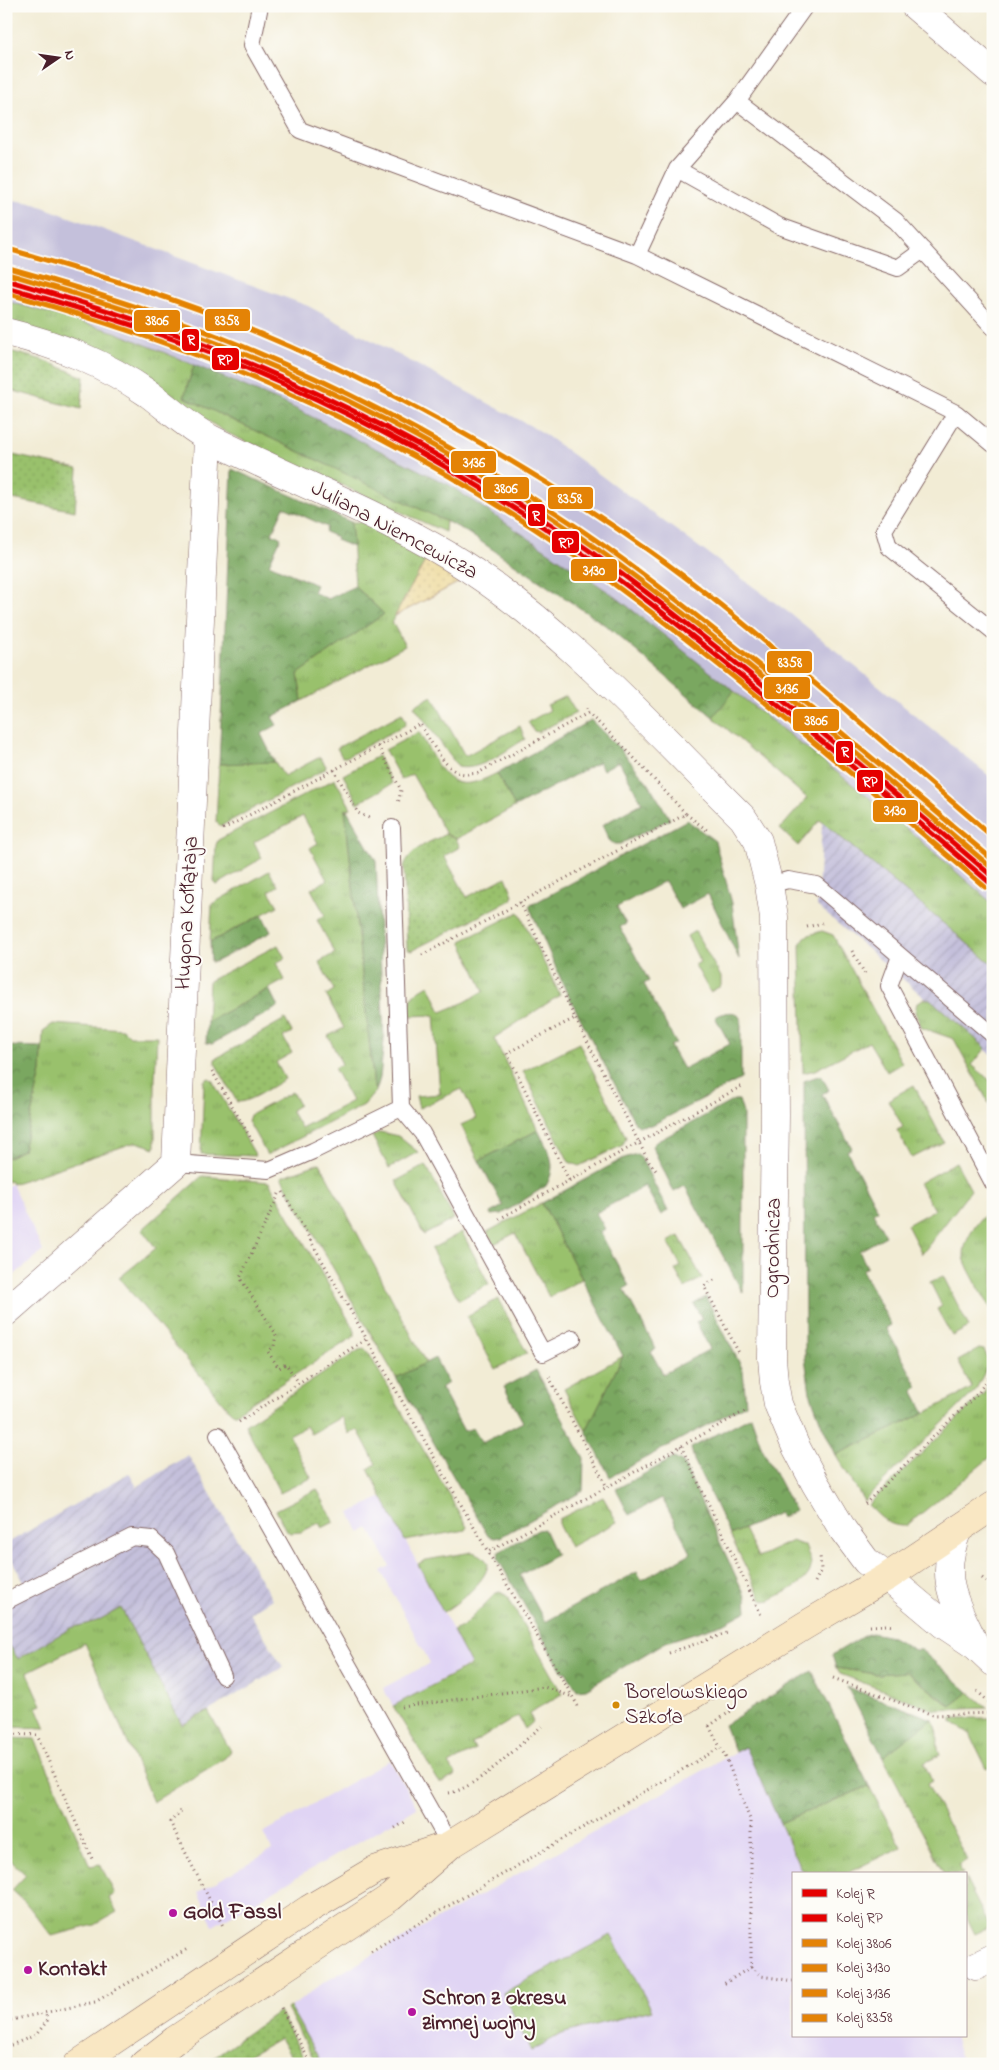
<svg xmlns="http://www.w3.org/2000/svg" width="999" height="2070" font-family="'Indie Flower',sans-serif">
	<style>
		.built { fill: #e0d4f4 }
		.industrial { fill: url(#industrial-furrows) }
		.railway { fill: #c4c0db }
		.grass { fill: url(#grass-tufts); stroke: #72704c }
		.forest { fill: url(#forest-crowns); stroke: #626346 }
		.sand { fill: url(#sand-dots); stroke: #9c7c64 }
		.park { fill: url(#park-crowns); stroke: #72704c }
		.garden { fill: url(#garden-dots); stroke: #72704c }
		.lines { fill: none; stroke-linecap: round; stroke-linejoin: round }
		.service-casing { stroke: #856766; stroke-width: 18 }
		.minor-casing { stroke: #856766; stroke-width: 29 }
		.tertiary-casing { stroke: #856766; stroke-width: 29 }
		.secondary-casing { stroke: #856766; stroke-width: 29 }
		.path { stroke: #856766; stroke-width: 3; stroke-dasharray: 1 4; stroke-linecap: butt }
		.service { stroke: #fff; stroke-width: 16 }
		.minor { stroke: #fff; stroke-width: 28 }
		.tertiary { stroke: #fff; stroke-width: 28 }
		.secondary { stroke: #f9e7c3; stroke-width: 28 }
		.rail-1-casing { stroke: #fdfcf7; stroke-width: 9 }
		.rail-2-casing { stroke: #fdfcf7; stroke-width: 9 }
		.rail-3-casing { stroke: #fdfcf7; stroke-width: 9 }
		.rail-4-casing { stroke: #fdfcf7; stroke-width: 9 }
		.rail-5-casing { stroke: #fdfcf7; stroke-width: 9 }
		.rail-6-casing { stroke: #fdfcf7; stroke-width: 9 }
		.rail-1 { stroke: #e50000; stroke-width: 5 }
		.rail-2 { stroke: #e50000; stroke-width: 5 }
		.rail-3 { stroke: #e48306; stroke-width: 5 }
		.rail-4 { stroke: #e48306; stroke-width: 5 }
		.rail-5 { stroke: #e48306; stroke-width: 5 }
		.rail-6 { stroke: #e48306; stroke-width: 5 }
		.bus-dot { fill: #d48b09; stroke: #fdfcf7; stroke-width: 2 }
		.poi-dot { fill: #b5179e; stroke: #fdfcf7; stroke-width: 2 }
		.labels { text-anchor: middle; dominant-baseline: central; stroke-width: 4; stroke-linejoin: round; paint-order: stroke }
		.bus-label { font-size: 21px; fill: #4a1f2b; stroke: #fdfcf7; text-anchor: start }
		.street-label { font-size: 22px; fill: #4a1f2b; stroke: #fdfcf7 }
		.poi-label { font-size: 22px; font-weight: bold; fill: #4a1f2b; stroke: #fdfcf7; text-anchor: start }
		.line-badge { stroke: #fdfcf7; stroke-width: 2 }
		.badge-label { font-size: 14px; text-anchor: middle; font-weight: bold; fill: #fff }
	</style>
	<defs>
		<pattern id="industrial-furrows" width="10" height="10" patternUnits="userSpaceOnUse" patternTransform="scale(1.25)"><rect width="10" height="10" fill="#c4c0db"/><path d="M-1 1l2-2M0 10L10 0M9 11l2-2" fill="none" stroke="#aaa5bc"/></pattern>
		<pattern id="grass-tufts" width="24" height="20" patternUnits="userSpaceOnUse" patternTransform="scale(1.25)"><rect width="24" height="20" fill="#99c16c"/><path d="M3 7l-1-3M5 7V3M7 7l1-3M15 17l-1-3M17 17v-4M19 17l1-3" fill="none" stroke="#85a55e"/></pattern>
		<pattern id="forest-crowns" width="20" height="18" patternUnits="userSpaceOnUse" patternTransform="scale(1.25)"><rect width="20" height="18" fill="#7aa760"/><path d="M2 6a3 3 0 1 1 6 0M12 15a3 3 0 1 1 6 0" fill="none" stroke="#66874f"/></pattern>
		<pattern id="sand-dots" width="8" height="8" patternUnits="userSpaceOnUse" patternTransform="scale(1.25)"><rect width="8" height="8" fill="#eeda9e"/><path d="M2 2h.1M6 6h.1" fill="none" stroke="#cebb88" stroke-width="1.8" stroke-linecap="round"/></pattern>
		<pattern id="park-crowns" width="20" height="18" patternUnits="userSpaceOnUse" patternTransform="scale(1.25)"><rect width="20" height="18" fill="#99c16c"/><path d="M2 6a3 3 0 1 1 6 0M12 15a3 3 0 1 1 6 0" fill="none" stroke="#85a55e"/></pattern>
		<pattern id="garden-dots" width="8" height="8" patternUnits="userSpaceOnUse" patternTransform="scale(1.25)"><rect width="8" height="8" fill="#99c16c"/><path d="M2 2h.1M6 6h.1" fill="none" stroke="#85a55e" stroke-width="1.8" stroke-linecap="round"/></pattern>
	</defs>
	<rect width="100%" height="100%" fill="#fdfcf7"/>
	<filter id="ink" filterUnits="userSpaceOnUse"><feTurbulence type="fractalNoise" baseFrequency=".02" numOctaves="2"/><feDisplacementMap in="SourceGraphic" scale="10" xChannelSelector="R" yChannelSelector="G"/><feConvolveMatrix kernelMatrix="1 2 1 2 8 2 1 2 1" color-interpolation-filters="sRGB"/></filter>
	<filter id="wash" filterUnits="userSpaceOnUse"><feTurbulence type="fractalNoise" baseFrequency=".0096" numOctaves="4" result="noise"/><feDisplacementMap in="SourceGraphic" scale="20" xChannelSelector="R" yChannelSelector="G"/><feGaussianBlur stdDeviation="1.12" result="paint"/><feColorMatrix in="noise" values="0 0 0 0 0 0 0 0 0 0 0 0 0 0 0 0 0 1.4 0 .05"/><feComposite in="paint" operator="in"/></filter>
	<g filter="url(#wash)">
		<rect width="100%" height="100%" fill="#f2ecd5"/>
		<path class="built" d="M12,1184l31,67 -37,31v-96z
			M382,1497l89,167 -78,42 -10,-18 47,-25 -49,-92 9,-5 -21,-38 -9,5 -10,-20z
			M745,1747l58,127h-10v162h161l8,28h-640l-32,-56 33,-25z
			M390,1760l27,48 -204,118 -15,-34 74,-42 -9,-17z"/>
		<path class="industrial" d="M823,810l170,146v100l-176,-150z
			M188,1455l84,144 -22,14 33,54 -100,59 -11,-20 -87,-63 -79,40v-82l22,-11 -22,-41v-5l123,-71 8,14z"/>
		<path class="railway" d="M6,199l26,4 276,103 232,125 252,184 201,164v125l-102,-89 -275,-218 -167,-112 -165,-82 -169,-71 -109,-31z"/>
		<path class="grass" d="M6,301l109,31 79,33 -10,32 262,124 -1,11 -220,-100 -67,-44 -152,-64z
			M351,522h11l66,34 -36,66 13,24 -103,55 -4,-27 86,-60 -29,-28z
			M734,691l157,124 102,89v61l-173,-145 -22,26 -18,-17 27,-31 -94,-81z
			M432,696l33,60 55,-30 5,13c-19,11 -45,33 -67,28l-44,-61z
			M566,696l10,17 -38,19 -4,-1 -6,-9 22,-12 -3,-5z
			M402,713l4,8 -1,4 -59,32h-4l-5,-9z
			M419,732c22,38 28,68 78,41l18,34 -59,32 -10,-5 -34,-60 -11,6 -16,-30z
			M378,756l14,28 -34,19 -15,-28z
			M320,757l6,9 -1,3 -104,57 -5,-4 3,-58 56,-2 9,14z
			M335,779l16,29 -6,2 29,278 2,3 -12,14 -97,50 -19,-34 2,-6 42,-23 7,13 -8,5 10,18 51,-27 -18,-33 8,-4 -14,-28 16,-8 -18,-33 8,-5 -15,-28 16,-9 -18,-33 8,-5 -14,-26 16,-9 -17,-32 8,-5 -15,-27 -49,26 8,16 -45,27 -3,-3 2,-37 2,-5z
			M269,871l9,15 -9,5 9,15 -68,36 2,-38z
			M519,912l41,83 -66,43 44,92 -59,31 -18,-36 15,-7 -14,-29 -43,19 -3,-12 24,-2 -6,-79 -26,1c2,-19 4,-22 21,-31l12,27 24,-10 19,-11 -23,-50z
			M695,931l26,46v9l-11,6 -15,-27 5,-3 -13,-26z
			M822,931l11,4 69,128 -15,9 -18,-30 -54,28 -12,3 -3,-129 6,-8z
			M278,945l7,13 -9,5 9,17 -78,42 2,-41z
			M923,999h7l56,49 -14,17 21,18v28l-39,-72 -32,-11 -7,-16 2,-9z
			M53,1024l70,5 7,7h27l-2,42v70l-19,-6 -124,42 -2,-3 -4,1v-24l17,-8 18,-78 2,-41z
			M209,1078l3,2 44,76 -55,-2 3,-73z
			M914,1085l30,57 -32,16 -15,-28 6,-3 -15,-27z
			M380,1132l18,4 20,16 -29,16 -17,-32z
			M956,1162l15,28 -49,64 -15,-29 27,-15 -15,-27z
			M320,1163l106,200 -30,15 -115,-201z
			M426,1165l28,54 -30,16 -28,-54z
			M542,1203l40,76 -33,18 -34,-64 -21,11 -7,-12z
			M984,1215l9,16v81c-6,-10 -28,-46 -29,-55 -1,-16 11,-31 20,-42z
			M462,1232l27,52 -30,16 -28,-51z
			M679,1236l23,42 -17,10 -10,-18 6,-4 -13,-24z
			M943,1276l26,51 -17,9 -15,-27 5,-3 -12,-24z
			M498,1299l29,54 -32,16 -28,-53z
			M364,1349l4,3 99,175 -2,3 -60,11 -37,-72 8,-5 -18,-34 -9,4 -8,-17 -30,17 -5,-8 -17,9 22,43 -31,15 -35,-68 114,-75z
			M979,1349l5,1 6,12 -15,29 -111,110 -28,-46 89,-42 47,-25 -14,-27z
			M623,1356l-37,75 -22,-42z
			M993,1377v78l-87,71c-17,1 -26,-9 -38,-21l115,-111z
			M603,1497l14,25 -47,25 -11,-21v-7z
			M744,1529l14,28 34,-16 13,5c2,6 6,13 6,19 1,17 -29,28 -41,35l-5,1 -3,-1 -32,-65z
			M472,1552c8,2 12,4 16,12 -1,17 -31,40 -45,48l-25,-48 8,-4z
			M500,1592l7,4 55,98 -33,19 4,9 -8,7 -7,-13 -46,28 3,6 -26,14 7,11 -13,7h-4l-46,-76 78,-41 -18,-34 9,-4 34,-34z
			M121,1608l61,117 26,-14 23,40 -6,7 -72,44 -68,-159 -58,29 15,33 -5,2 9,21 -40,-1v-87l12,19 53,-31 26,-7z
			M836,1668l40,6 31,-2 43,34 19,-14 19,16 -53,2 -95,-36z
			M952,1718h41v48l-6,3 -17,-35 -18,-12z
			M932,1719c11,17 2,23 8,36l-16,8 8,18 -5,3 40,76 -9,5 5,9h-19l-61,-117z
			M6,1738l29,1 55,127 10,-2 15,30 -6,4 8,14 -23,13 -42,11 -26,-33 -14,-13 14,-15 -20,-19z
			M869,1786l32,61 -56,27h-42l-23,-51z
			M965,1878l25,49 -15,7 -10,-20z"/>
		<path class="forest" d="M194,365l90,38 165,82 167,112 118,94 -21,26 -105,-90 -146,-98 -278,-132z
			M232,469l119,53 2,25 -17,-7 1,-3 -12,-5 2,-5 -43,-20 -12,26 9,5 -12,26 47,21 -3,7 15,7 27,-13 29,28 -86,60 4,27 -30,16 5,8 -16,9 14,28 -56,2z
			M591,720l29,29 29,35 21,35 -50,25h-6l-5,-4 -7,-15 40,-22 -23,-42 -16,9 -4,-8 -84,45 -18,-34z
			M345,810h2l29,51 8,179 -4,38 -4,13 -2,-3z
			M687,820l28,21 17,62 7,56 -31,-65 -28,15 -15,-28 -48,26 9,17 -6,3 29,54 -5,3 32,59 -6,3 13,23 47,-25 -15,-27c10,-5 24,-9 26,5v57l-89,46 -13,1 -4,-3 -69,-132 -37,-85z
			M262,915l9,17 -56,30h-4l-1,-20z
			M269,989l9,18 -66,37 -6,-1 1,-21z
			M6,1046l36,1 -1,25 -18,78 -17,8z
			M821,1075l8,15 -7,4 30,54 -5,3 31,59 -5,3 13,23 -27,15 8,16 -5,3 29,55 -5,3 32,59 -5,3 12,23 -89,42 -14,-30 -12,-32 -5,-35 -1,-277z
			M734,1100h5l4,13v180l-58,-107 -11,6 -22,-46 4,-4z
			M538,1130c10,21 21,33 8,56l-44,28 -11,1 -1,-2 13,-7 -24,-45z
			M637,1154l3,2 28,55 -7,4 -16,-29 -49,27 9,16 -5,3 29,54 -5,3 32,60 -5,3 12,22 47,-25 -14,-27 6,-3 -8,-15 12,-7 37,73 3,34 -136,73 -24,-46 37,-75 -81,-153 82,-45z
			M435,1358l13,25 -7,5 23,43 9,-3 9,15 41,-21 -19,-35 32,-17 48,88 -1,33 -83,46 -5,1 -7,-2 -92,-158z
			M751,1416l11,32 33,63 -14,7 -2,-5 -49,22 -36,-75 -3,-12z
			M674,1458l9,5 63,135 1,13 -22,12 -59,19 -80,47 -9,1 -11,-18 -4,-1 -64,-112 1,-7 39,-22 6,-1 12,26 -36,20 25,47 92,-50 5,8 49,-27 -29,-55 -33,17 -13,-26z
			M872,1633l20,4 23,13h6l48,42 -18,14 -44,-34 -31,2 -40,-6 -4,-13 33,-20z
			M812,1671l57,115 -89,37 -35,-76 -10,5 -11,-27z
			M847,1687l85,32 -49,38z"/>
		<path class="sand" d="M428,556l39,22 -72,38z"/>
		<path class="park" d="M579,1043l47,94 -3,8 -44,21 -10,-4 -46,-91z
			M202,1176l67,6 86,149v5l-121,78 -6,-5 -109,-131 37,-30 -14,-18z
			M611,1935l41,75 -91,24 -30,17 -28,-58z"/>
		<path class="garden" d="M6,350l37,10 41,17 -3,32 -75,-20z
			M13,455l65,14 -3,42 -68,-13z
			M446,834l10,5 4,8 -16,9 23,41 39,-20 7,18 -2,5 -100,51 -4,-2 -3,-82c5,-18 26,-25 42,-33z
			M285,1019l7,13 -9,5 9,16 -16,9 9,17c-11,6 -36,24 -48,23l-22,-39v-4z
			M317,1489l17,33 -12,6 -3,-5 -18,9 -11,1 -5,-4 -9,-19z
			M290,2007l32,57h-6l-29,-55z
			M279,2011l28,53h-12l-15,-26 -47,26h-29z"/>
	</g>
	<g filter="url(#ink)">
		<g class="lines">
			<defs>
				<path id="service" d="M260,6l-8,39 48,85 337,125
					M805,6l-68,95 159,120 97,106
					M737,101l-60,68 -40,86 319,158
					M677,169l102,57 119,42 25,-18
					M993,444l-37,-31 -72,117 5,17 104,84
					M392,828l9,280
					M769,885l19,-5 29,5 176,150
					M900,956l-11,30 104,197
					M176,1163l93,7 44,-19 88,-43 21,25 121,220 30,-15
					M218,1435l232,410
					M6,1601l126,-64 19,2 15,14 57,123"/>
				<path id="minor" d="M6,332c53,13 98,31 143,62 20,15 40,34 62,45 78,40 162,71 238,117 112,68 201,170 294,262l15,23 11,44 5,32 1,198 -3,243 2,24 4,22 17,41 20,38 28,47 23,31 21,16
					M6,1312l170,-149 32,-725
					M976,1966l17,-8"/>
				<path id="tertiary" d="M915,6l78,67
					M958,1529c-20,50 -4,71 17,116
					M887,1577l56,47 33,22 17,16"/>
				<path id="secondary" d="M78,2064l231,-155 66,-39 62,-21
					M144,2064l31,-24 216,-143 59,-52 354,-219 83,-49 106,-71"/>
			</defs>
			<use href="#service" class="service-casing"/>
			<use href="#minor" class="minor-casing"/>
			<use href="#tertiary" class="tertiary-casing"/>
			<use href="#secondary" class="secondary-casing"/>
			<path class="path" d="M378,746l23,44 -3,14
				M334,770l24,43 11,5
				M686,814l22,17
				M223,829l197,-105c8,12 22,40 35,47 7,4 15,3 23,2l110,-60 -3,-6
				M520,902l55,116 74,144 9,11
				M807,927l15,-4
				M852,951l13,23
				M422,955l264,-141 -64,-69 -34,-32
				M212,1071l42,73
				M569,1180l-62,-127 68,-35
				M283,1192l205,360
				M279,1194l-39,84 36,56 -2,12 -6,6 11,16 7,-4 13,19
				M499,1219l245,-134
				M714,1280l-10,6 36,69
				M991,1334l2,5
				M549,1377l58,110 140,-77
				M239,1422l127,-83
				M681,1446l80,169
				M865,1504l114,-112 14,-22
				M982,1578l11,9
				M815,1582l6,-12 -1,-15
				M870,1626l16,-1 8,1
				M669,1653l61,-21
				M833,1678l100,37 60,-2
				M977,1691l16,15
				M578,1706l-90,-154 119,-65
				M402,1707l142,-20 29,10
				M709,1726l22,-15
				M709,1726l17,32 25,64v145l-29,18
				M6,1734l31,1 56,126
				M449,1793c27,-4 71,-49 93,-67
				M181,1811l-11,11 54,106
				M395,1828l12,-7
				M371,1951l350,-204
				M751,1967l10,9 32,5
				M281,2008l30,56
				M6,2021l89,-19 94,-54
				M6,2047l30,-12 11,-14 -1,-7"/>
			<use href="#service" class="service"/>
			<use href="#minor" class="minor"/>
			<use href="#tertiary" class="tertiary"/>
			<use href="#secondary" class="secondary"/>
			<defs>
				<path id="rail-1" d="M6,280c71,21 143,42 211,70 112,45 221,101 322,167 71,45 136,97 202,150 85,68 169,139 252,210"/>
				<path id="rail-2" d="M6,287c60,17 120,35 178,56 123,46 243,108 353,180 70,45 136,97 201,150 85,68 168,138 251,209"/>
				<path id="rail-3" d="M8,274c61,18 123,36 183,59 123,46 243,108 354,180 70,46 136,98 201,150 84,67 165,136 247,206"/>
				<path id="rail-4" d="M6,293c60,17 119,35 177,57 123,46 242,107 352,179 70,46 135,97 200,149 85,68 167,138 250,209"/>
				<path id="rail-5" d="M9,268c71,20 142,42 211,69 113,45 223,103 325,169 71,45 136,97 201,149 84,67 166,136 247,205"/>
				<path id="rail-6" d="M8,249c84,24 168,49 248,83 138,58 270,132 392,218 61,43 119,93 177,142 56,48 112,96 168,145"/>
			</defs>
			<use href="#rail-1" class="rail-1-casing"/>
			<use href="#rail-2" class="rail-2-casing"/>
			<use href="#rail-3" class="rail-3-casing"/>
			<use href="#rail-4" class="rail-4-casing"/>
			<use href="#rail-5" class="rail-5-casing"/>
			<use href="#rail-6" class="rail-6-casing"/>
			<use href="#rail-1" class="rail-1"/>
			<use href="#rail-2" class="rail-2"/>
			<use href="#rail-3" class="rail-3"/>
			<use href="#rail-4" class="rail-4"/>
			<use href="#rail-5" class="rail-5"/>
			<use href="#rail-6" class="rail-6"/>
		</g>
	</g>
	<circle class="bus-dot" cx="616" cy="1705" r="4.5"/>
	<g class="poi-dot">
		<circle cx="173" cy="1913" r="5"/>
		<circle cx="28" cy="1970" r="5"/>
		<circle cx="412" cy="2012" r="5"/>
	</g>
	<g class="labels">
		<g class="bus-label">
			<text x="625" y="1693">Borelowskiego<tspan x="625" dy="25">Szkoła</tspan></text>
		</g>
		<g class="street-label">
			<text transform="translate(394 531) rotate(28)">Juliana Niemcewicza</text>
			<text transform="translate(188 913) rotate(-87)">Hugona Kołłątaja</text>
			<text transform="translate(774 1248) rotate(-89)">Ogrodnicza</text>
		</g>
		<g class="poi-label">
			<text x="183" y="1913">Gold Fassl</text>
			<text x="38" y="1970">Kontakt</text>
			<text x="422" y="1999">Schron z okresu<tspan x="422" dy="25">zimnej wojny</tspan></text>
		</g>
	</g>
	<g class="line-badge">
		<rect x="204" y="308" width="47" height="24" rx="5" fill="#e48306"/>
		<rect x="133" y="309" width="48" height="24" rx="5" fill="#e48306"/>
		<rect x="181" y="328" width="19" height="24" rx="5" fill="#e50000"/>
		<rect x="211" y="347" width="29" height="24" rx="5" fill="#e50000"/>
		<rect x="450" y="450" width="47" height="24" rx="5" fill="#e48306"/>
		<rect x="482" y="476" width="48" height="24" rx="5" fill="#e48306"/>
		<rect x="547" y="486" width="47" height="24" rx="5" fill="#e48306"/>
		<rect x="527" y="503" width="19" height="24" rx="5" fill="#e50000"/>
		<rect x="551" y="530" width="29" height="24" rx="5" fill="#e50000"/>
		<rect x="570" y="558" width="48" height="24" rx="5" fill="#e48306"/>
		<rect x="766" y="650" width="47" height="24" rx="5" fill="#e48306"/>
		<rect x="763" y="676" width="48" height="24" rx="5" fill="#e48306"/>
		<rect x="792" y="708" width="48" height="24" rx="5" fill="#e48306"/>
		<rect x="835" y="740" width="19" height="24" rx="5" fill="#e50000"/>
		<rect x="856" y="769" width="28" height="24" rx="5" fill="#e50000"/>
		<rect x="872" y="799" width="47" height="24" rx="5" fill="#e48306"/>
	</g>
	<g class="badge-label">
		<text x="227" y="325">8358</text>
		<text x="157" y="325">3806</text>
		<text x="191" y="344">R</text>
		<text x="225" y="364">RP</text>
		<text x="474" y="467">3136</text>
		<text x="506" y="493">3806</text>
		<text x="570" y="503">8358</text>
		<text x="536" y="520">R</text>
		<text x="566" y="547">RP</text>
		<text x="594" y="575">3130</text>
		<text x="790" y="667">8358</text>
		<text x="787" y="693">3136</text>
		<text x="816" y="725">3806</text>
		<text x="845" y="756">R</text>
		<text x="870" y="786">RP</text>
		<text x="895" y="815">3130</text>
	</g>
	<rect width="999" height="2070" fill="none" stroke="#fdfcf7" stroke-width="25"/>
	<rect x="792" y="1872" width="175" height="165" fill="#fdfcf7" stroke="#b5a4a5"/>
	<rect x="802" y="1889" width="25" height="8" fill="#e50000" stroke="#b5a4a5"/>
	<text x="836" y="1898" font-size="15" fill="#4a1f2b">Kolej R</text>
	<rect x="802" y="1914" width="25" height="8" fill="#e50000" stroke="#b5a4a5"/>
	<text x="836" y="1922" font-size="15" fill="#4a1f2b">Kolej RP</text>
	<rect x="802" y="1939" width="25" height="8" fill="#e48306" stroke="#b5a4a5"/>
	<text x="836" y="1948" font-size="15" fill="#4a1f2b">Kolej 3806</text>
	<rect x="802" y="1964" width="25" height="8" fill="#e48306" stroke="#b5a4a5"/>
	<text x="836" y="1972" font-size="15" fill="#4a1f2b">Kolej 3130</text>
	<rect x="802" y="1989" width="25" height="8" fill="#e48306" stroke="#b5a4a5"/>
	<text x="836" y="1998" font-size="15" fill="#4a1f2b">Kolej 3136</text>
	<rect x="802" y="2014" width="25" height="8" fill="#e48306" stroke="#b5a4a5"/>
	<text x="836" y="2022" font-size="15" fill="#4a1f2b">Kolej 8358</text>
	<g transform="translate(58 58) rotate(77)" stroke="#fdfcf7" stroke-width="4" paint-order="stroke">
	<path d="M0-4L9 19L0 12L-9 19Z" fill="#4a1f2b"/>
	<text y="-8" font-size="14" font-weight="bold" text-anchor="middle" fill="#4a1f2b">N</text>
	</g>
</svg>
